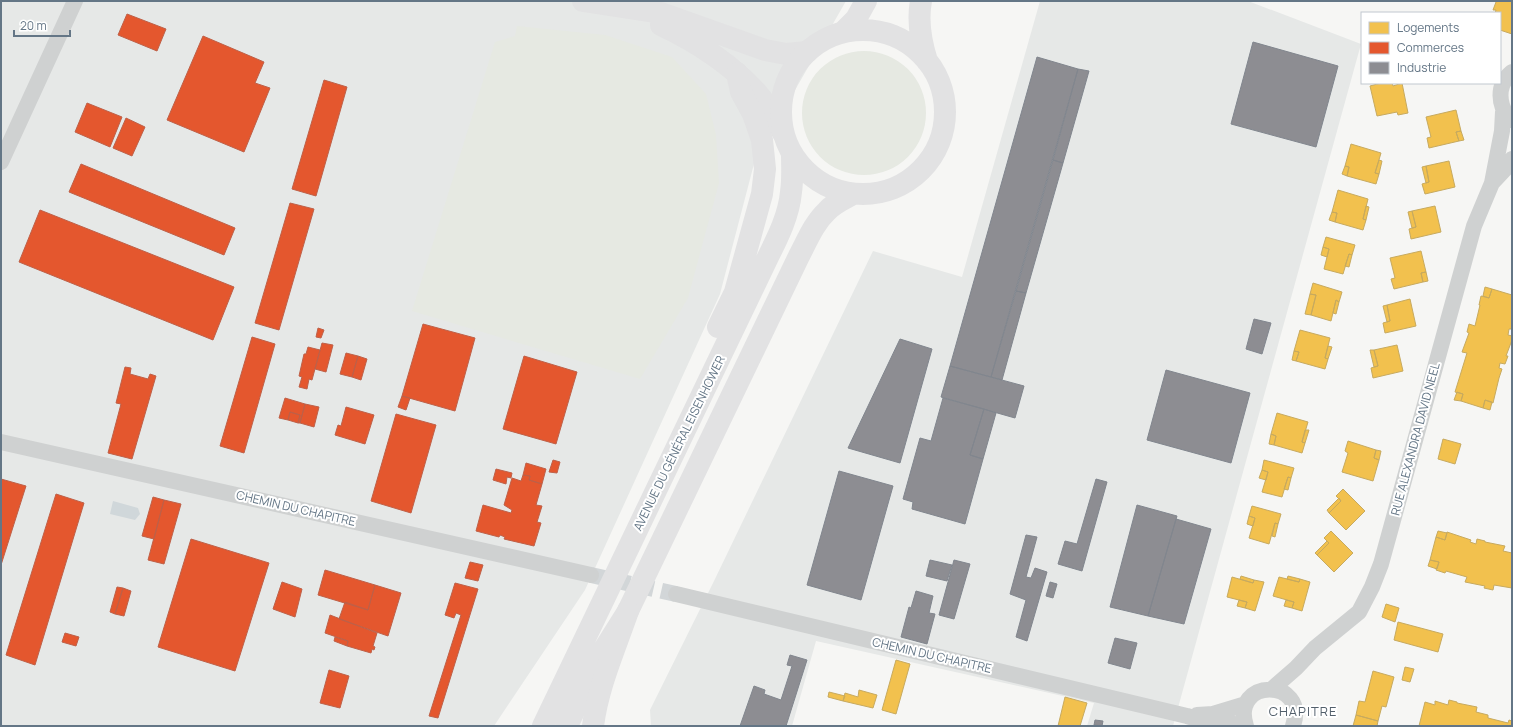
<svg xmlns="http://www.w3.org/2000/svg" width="1513" height="727" font-family="Manrope,sans-serif">
	<style>
		.built { fill: #e6e8e7 }
		.green { fill: #e6e9e2 }
		.water { fill: #d0d7da }
		.homes { fill: #f2c14e; stroke: #c7aa5f }
		.shops { fill: #e4572e; stroke: #be6048 }
		.industry { fill: #8d8d92; stroke: #81868e }
		.lines { fill: none; stroke-linecap: round; stroke-linejoin: round }
		.street-tunnel { stroke: #d2d6d8; stroke-width: 16; stroke-dasharray: 16 8; stroke-linecap: butt }
		.street { stroke: #cfd1d1; stroke-width: 16 }
		.secondary { stroke: #e2e2e3; stroke-width: 22 }
		.primary { stroke: #e2e2e3; stroke-width: 22 }
		.highway { stroke: #e2e2e3; stroke-width: 22 }
		.labels { text-anchor: middle; dominant-baseline: central; stroke-width: 4; stroke-linejoin: round; paint-order: stroke }
		.street-label { font-size: 12px; fill: #647686; stroke: #fff }
		.neighbourhood-label { font-size: 13px; letter-spacing: 1px; fill: #525f6b; stroke: #fff }
	</style>
	<rect width="100%" height="100%" fill="#f6f6f4"/>
	<path class="built" d="M1,1h845l-91,159 -35,134 -135,296 -91,136h-493z
		M1040,1h208l113,43 -188,682h-86l7,-23 -278,-62 -24,85h-141l-1,-16 64,-129 159,-330 89,26z"/>
	<path class="green" d="M517,26l88,9 67,22 34,37 10,41 3,48 -31,115 -48,81 -228,-68 83,-269 20,-6z
		M802 113a62 62 0 1 1 124 0a62 62 0 1 1-124 0Z"/>
	<path class="water" d="M113,501l25,7 2,6 -5,6 -25,-6z"/>
	<path class="homes" d="M1495,1h17v33l-12,-4v-17h-5l1,-3h-3l3,-8z
		M1381,83h11l1,3 9,-3 6,30 -10,2 -1,-3 -20,4 -7,-30z
		M1456,110l5,21 -5,1 3,9 -30,7 -2,-10 4,-1 -5,-20z
		M1461,131l3,9 -5,1 -3,-9z
		M1351,144l30,9 -6,20 4,1 -3,10 -29,-8 2,-9 -4,-1z
		M1379,160l3,1 -3,13 -4,-1z
		M1449,161l6,26 -30,7 -3,-10 7,-2 -3,-16z
		M1345,166l4,1 -2,9 -5,-2z
		M1426,166l3,16 -3,1 -4,-16z
		M1338,190l30,9 -5,20 3,1 -3,10 -28,-8 2,-9 -5,-1z
		M1366,206l3,1 -3,13 -3,-1z
		M1435,206l6,26 -30,7 -2,-10 7,-2 -4,-16z
		M1412,211l4,16 -4,1 -4,-16z
		M1332,212l5,1 -2,9 -6,-2z
		M1326,237l29,8 -3,10 -3,-1 -6,20 -19,-5 5,-20 -6,-2z
		M1323,247l6,2 -2,8 -6,-2z
		M1421,251l5,21 -5,1 2,9 -29,7 -3,-10 4,-1 -5,-20z
		M1349,254l3,1 -3,12 -4,-1z
		M1426,272l2,9 -5,1 -2,-9z
		M1313,283l29,9 -3,10 -3,-2 -5,21 -20,-6 5,-20 -6,-1z
		M1485,287l7,2 -3,9 -6,-2z
		M1492,289l20,6v34h-3l-1,6 4,1v4l-6,16h2l-3,8 -5,-1 -1,5 3,1 -3,9 -6,25 -8,-3 -2,8 -22,-7 2,-7 -8,-2 12,-39 -5,-1 7,-19 -2,-1 2,-8 6,2 5,-21h-1l2,-9 8,2z
		M1310,294l6,1 -5,20 -6,-1z
		M1410,299l6,27 -31,7 -2,-10 7,-2 -3,-16z
		M1336,300l3,2 -3,12 -3,-1z
		M1387,305l3,16 -3,1 -4,-16z
		M1300,330l30,8 -5,20 3,1 -3,10 -29,-8 3,-9 -5,-1z
		M1397,345l6,26 -30,7 -2,-10 7,-2 -4,-16z
		M1328,346l4,1 -4,12 -3,-1z
		M1370,350h4l4,16 -4,1z
		M1294,351l5,1 -3,9 -4,-1z
		M1457,392l6,2 -2,7 -7,-1z
		M1485,400l7,2 -2,8 -7,-2z
		M1277,413l31,9 -6,20 3,1 -3,10 -28,-8 2,-9 -5,-2z
		M1305,430h4l-4,13 -3,-1z
		M1271,434l5,2 -2,9 -5,-1z
		M1443,439l18,5 -6,20 -17,-5z
		M1348,441l28,9 -2,8 5,2 -6,21 -31,-9 6,-19 -3,-2z
		M1376,450l5,1 -2,9 -5,-2z
		M1264,460l30,8 -3,10 -3,-1 -6,20 -20,-5 6,-20 -6,-2z
		M1262,470l6,2 -2,8 -7,-2z
		M1288,477l3,1 -3,12 -4,-1z
		M1343,489l22,22 -19,19 -17,-17 12,-12 -5,-5z
		M1339,498l2,3 -12,12 -2,-3z
		M1252,506l29,8 -3,10 -3,-1 -6,21 -20,-6 6,-20 -6,-2z
		M1249,516l6,2 -2,8 -6,-2z
		M1275,523l3,1 -3,13 -3,-1z
		M1331,531l22,22 -19,19 -17,-17 12,-12 -5,-5z
		M1438,531l9,2 -2,7 -9,-3z
		M1447,532l24,8 -1,2 6,2 1,-5 8,2v1l20,4 -2,5 9,2v35l-18,-3 -1,5 -9,-2 1,-2 -20,-4 2,-5 -21,-6 -1,2 -9,-3 3,-8 -9,-2 6,-23 9,3z
		M1327,541l2,2 -12,12 -2,-2z
		M1430,560l9,2 -2,7 -9,-3z
		M1241,576l13,4 -1,3 -13,-4z
		M1288,576l12,3 -1,3 -12,-3z
		M1232,577l21,6 1,-3 10,2 -9,29 -10,-3 2,-6 -20,-5z
		M1279,577l20,5 1,-3 10,3 -8,29 -10,-3 2,-6 -21,-6z
		M1239,600l8,2 -2,6 -8,-2z
		M1286,600l8,2 -2,6 -8,-2z
		M1386,604l13,4 -4,14 -13,-5z
		M1398,622l45,12 -5,18 -44,-12z
		M896,660l14,4 -14,50 -14,-4z
		M1405,667l9,2 -4,13 -8,-2z
		M1373,671l21,6 -8,30 -4,-1 -4,15 -22,-6 3,-14 6,1z
		M859,690l18,5 -4,13 -30,-7 2,-8 13,4z
		M829,692l16,4 -2,5 -15,-4z
		M1065,697l22,6 -7,23h-22z
		M1449,700l8,2v1l20,4 -1,5 12,3v3l20,5 1,-3 3,1v5h-93l6,-24 10,3v-4l13,4z
		M1356,715l22,6 -1,5h-24z"/>
	<path class="shops" d="M127,14l39,15 -9,22 -39,-16z
		M203,36l61,26 -9,21 15,5 -26,64 -77,-32z
		M324,80l23,7 -31,109 -24,-7z
		M87,103l35,14 -12,30 -35,-15z
		M126,118l19,9 -13,29 -19,-8z
		M81,164l154,64 -11,27 -155,-63z
		M290,203l24,6 -35,121 -24,-7z
		M40,210l194,77 -21,53 -194,-78z
		M423,324l52,14 -20,73 -53,-15z
		M318,328l6,2 -3,8 -5,-1z
		M252,337l23,7 -31,109 -24,-7z
		M322,343l11,2 -7,27 -11,-3z
		M308,347l12,3 -8,30 -3,-1 -2,10 -8,-2 3,-10 -3,-1 5,-22h2z
		M346,353l12,3 -6,21 -12,-3z
		M358,356l9,3 -6,21 -9,-3z
		M524,356l53,16 -21,72 -53,-15z
		M125,367l6,1 -1,6 18,5 2,-5 6,2 -24,83 -24,-6 13,-49 -5,-1z
		M402,396l8,2 -4,12 -8,-3z
		M285,398l20,6 -5,19h-2l2,-8 -10,-3 -2,8 -9,-2z
		M305,404l14,3 -5,20 -14,-4z
		M346,407l28,8 -9,29 -30,-9 3,-10 3,1z
		M290,412l10,3 -2,8 -10,-3z
		M396,414l40,11 -25,88 -40,-12z
		M553,460l7,2 -3,11 -8,-1z
		M526,463l20,6 -4,15 -13,-4 1,-4 -7,-1z
		M496,469l16,4 -1,5 -4,-1 -1,7 -13,-4z
		M523,475l7,1 -1,4 13,4 -6,21 6,1 -5,16 4,1 -7,23 -30,-7 1,-2 -5,-2 -1,2 -23,-6 7,-26 28,8 1,-3 -8,-5 8,-27 9,3z
		M1,479l25,7 -25,79z
		M56,494l28,9 -49,162 -29,-10z
		M153,497l11,3 -10,39 -12,-3z
		M164,500l17,4 -17,60 -16,-4z
		M191,539l78,24 -34,108 -77,-24z
		M470,562l13,3 -5,16 -13,-3z
		M325,570l50,15 -7,25 -50,-15z
		M282,582l20,7 -7,28 -22,-8z
		M455,583l23,6 -40,129 -9,-2 32,-101 -5,-2 -2,5 -9,-3z
		M375,585l26,8 -13,43 -49,-17 6,-17 23,8z
		M117,587l6,1 -8,26 -5,-2z
		M123,588l8,3 -7,25 -9,-2z
		M330,615l47,18 -4,13 2,1 -1,3 -2,-1 -1,4 -24,-7 1,-5 -23,-8z
		M65,633l14,4 -3,9 -14,-4z
		M335,637l13,4 -1,5 -13,-5z
		M329,670l20,6 -9,32 -20,-5z"/>
	<path class="industry" d="M1253,42l85,24 -22,81 -85,-23z
		M1037,57l41,12 -87,308 -41,-11z
		M1078,69l11,2 -26,92 -10,-3z
		M1053,160l10,3 -37,130 -10,-2z
		M1016,291l10,2 -24,87 -11,-3z
		M1254,319l17,4 -9,31 -16,-5z
		M900,339l32,10 -32,114 -52,-15z
		M950,366l74,20 -9,32 -74,-21z
		M1166,370l84,23 -19,70 -84,-23z
		M943,398l41,11 -14,46 13,4 -18,65 -53,-15 1,-7 -10,-3 17,-61 11,3z
		M984,409l12,4 -13,46 -13,-4z
		M839,471l54,15 -32,114 -54,-15z
		M1096,479l11,3 -25,89 -24,-7 7,-23 12,3z
		M1137,505l40,11 -29,100 -38,-9z
		M1176,519l35,10 -27,95 -36,-8z
		M1026,535l11,2 -11,40 5,1 4,-10 12,4 -20,69 -11,-4 10,-37 -16,-6z
		M930,560l22,5 -5,16 -21,-5z
		M954,560l16,4 -16,55 -15,-4z
		M1050,582l7,2 -4,14 -7,-2z
		M916,591l17,5 -4,17 6,1 -8,30 -26,-7 8,-30 2,1z
		M1115,638l22,5 -7,26 -22,-6z
		M790,655l17,5 -21,66h-46l14,-40 11,4 -1,4 17,6 11,-34 -5,-1z
		M1095,720l8,1 -1,5 -8,-1z"/>
	<g class="lines">
		<path class="street-tunnel" d="M591,575l85,19"/>
		<path class="street" d="M1510,120c-12,-15 -14,-35 2,-48
			M1,162l74,-161
			M1492,183l16,-17 4,-7
			M1,442l590,133
			M676,594l511,122 26,8h22l8,2
			M1272,689l24,-21 19,-20 44,-36 13,-25 9,-23 93,-338 18,-43 10,-52 1,-19
			M1197,715l16,-1 33,-10
			M1246,726c-16,-48 63,-49 47,0"/>
		<path class="secondary" d="M583,1l78,12 104,37 21,4 21,-2
			M661,25c36,17 70,39 97,69 10,11 17,26 25,39"/>
		<path class="primary" d="M921,1c-4,21 0,41 6,60
			M781 112a82 82 0 1 1 164 0a82 82 0 1 1-164 0Z
			M843,32l13,-13 10,-18
			M718,327l17,-35 27,-98 3,-25 -3,-29 -9,-26 -12,-22 -4,-19
			M543,726l225,-469c10,-20 21,-42 23,-65 2,-13 1,-25 1,-38
			M567,726l34,-72 27,-43 171,-355c8,-15 15,-33 28,-45 7,-8 17,-12 26,-17"/>
		<path class="highway" d="M593,726c5,-40 22,-77 35,-115"/>
	</g>
	<g class="labels">
		<g class="street-label">
			<text transform="translate(1415 439) rotate(-75)">RUE ALEXANDRA DAVID NEEL</text>
			<text transform="translate(679 443) rotate(-64)">AVENUE DU GÉNÉRAL EISENHOWER</text>
			<text transform="translate(296 508) rotate(13)">CHEMIN DU CHAPITRE</text>
			<text transform="translate(932 655) rotate(13)">CHEMIN DU CHAPITRE</text>
		</g>
		<g class="neighbourhood-label">
			<text x="1303" y="711">CHAPITRE</text>
		</g>
	</g>
	<rect width="1513" height="727" fill="none" stroke="#647686" stroke-width="4"/>
	<rect x="1361" y="12" width="140" height="72" fill="#ffffff" stroke="#c1c8cf"/>
	<rect x="1369" y="22" width="20" height="12" fill="#f2c14e" stroke="#c1c8cf"/>
	<text x="1397" y="32" font-size="12" fill="#647686">Logements</text>
	<rect x="1369" y="42" width="20" height="12" fill="#e4572e" stroke="#c1c8cf"/>
	<text x="1397" y="52" font-size="12" fill="#647686">Commerces</text>
	<rect x="1369" y="62" width="20" height="12" fill="#8d8d92" stroke="#c1c8cf"/>
	<text x="1397" y="72" font-size="12" fill="#647686">Industrie</text>
	<path d="M14 30v6h56v-6" fill="none" stroke="#647686" stroke-width="2"/>
	<text x="20" y="30" font-size="12" fill="#647686" stroke="#ffffff" stroke-width="3" paint-order="stroke">20 m</text>
</svg>
